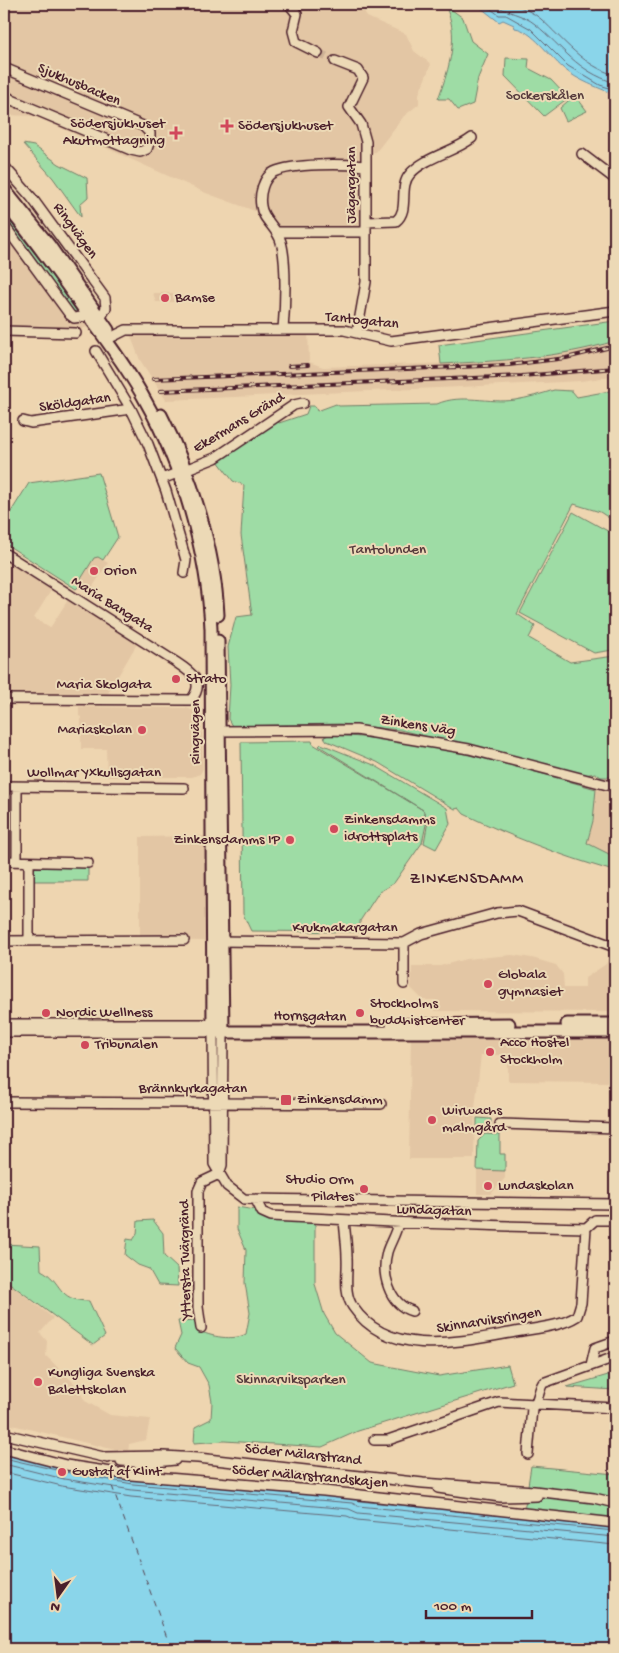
<svg xmlns="http://www.w3.org/2000/svg" width="619" height="1653" font-family="'Gochi Hand',sans-serif">
	<style>
		.built { fill: #e3c6a4 }
		.green { fill: #9edca5; stroke: #747e68 }
		.water { fill: #8ad5ea; stroke: #708c9e }
		.lines { fill: none; stroke-linecap: round; stroke-linejoin: round }
		.shore { stroke: #646877; stroke-width: 1 }
		.ferry { stroke: #574351; stroke-width: 1; stroke-dasharray: 6 5; stroke-linecap: butt }
		.minor-tunnel { stroke: #cdb195; stroke-width: 9; stroke-dasharray: 9 4.5; stroke-linecap: butt }
		.minor-casing { stroke: #4a1f2b; stroke-width: 12 }
		.major-casing { stroke: #4a1f2b; stroke-width: 15 }
		.minor { stroke: #ecd9b6; stroke-width: 9 }
		.major { stroke: #ecd9b6; stroke-width: 11 }
		.rail-casing { stroke: #4a1f2b; stroke-width: 4 }
		.rail { stroke: #ecd9b6; stroke-width: 2; stroke-dasharray: 5.5; stroke-linecap: butt }
		.poi-dot { fill: #d1495b; stroke: #ecd9b6; stroke-width: 2 }
		.labels { text-anchor: middle; dominant-baseline: central; stroke-width: 4; stroke-linejoin: round; paint-order: stroke }
		.street-label { font-size: 15px; fill: #4a1f2b; stroke: #ecd9b6 }
		.park-label { font-size: 15px; fill: #573b3d; stroke: #ecd9b6 }
		.poi-label { font-size: 15px; fill: #4a1f2b; stroke: #ecd9b6; text-anchor: start }
		.neighbourhood-label { font-size: 16px; letter-spacing: 1px; fill: #4a1f2b; stroke: #ecd9b6 }
	</style>
	<rect width="100%" height="100%" fill="#eed5b0"/>
	<filter id="ink" filterUnits="userSpaceOnUse"><feTurbulence type="fractalNoise" baseFrequency=".02" numOctaves="2"/><feDisplacementMap in="SourceGraphic" scale="10" xChannelSelector="R" yChannelSelector="G"/><feConvolveMatrix kernelMatrix="1 2 1 2 8 2 1 2 1" color-interpolation-filters="sRGB"/></filter>
	<g filter="url(#ink)">
		<path class="built" d="M4,4h357l6,13 39,17 8,17 17,13 -12,30v10l-15,12 -28,36 -13,2 3,78 -91,1 -20,-22 -49,-18 -171,-77 -31,-1z
			M4,219l28,36 59,70 -13,6h-74z
			M153,293h20l1,9h-18z
			M128,329l180,1 1,32 14,5 166,-5 86,-11 40,-10v35l-34,5 -121,6 -294,13 -26,-40z
			M4,551l51,33 -21,34 16,10 21,-33 67,47 -34,58 -98,-1z
			M98,557l10,6 -16,25 -2,-2 -2,3 -6,-4 -1,-6 13,-21z
			M79,707l107,1 14,5 2,4 1,52 -3,5 -8,3h-85l-1,-28h-25v-32l-2,-1z
			M596,789l19,5v64l-28,-15 6,-22z
			M205,836v105l-65,-1v-103z
			M512,955l20,3 24,7 7,9 1,14h21v-10l21,-14 4,-9 5,1v56l-180,-1v-11h-12l-12,-12 1,-22h28l26,-7z
			M411,1038l204,1v43l-107,-1v-26h-27l-6,53 -1,51h-65z
			M477,1170l28,1v7l-14,16h-14z
			M4,1279l49,39 -13,15 7,8 -1,15 30,29 9,16 25,14 40,4 -4,21 -17,4 -1,9 -124,-30z"/>
		<path class="green" d="M444,4l19,14 8,23 17,13 -10,24 -5,26 -15,6 -9,-11h-11c11,-30 23,-66 6,-95z
			M506,58l23,1 -1,9 23,12 17,18 -24,18 -39,-40z
			M575,95l12,16 -21,10 -6,-13z
			M23,144l11,2 25,18 28,14 1,19 -8,7 1,13 -28,-39z
			M4,210l33,40 42,60 -2,3 -4,-1 -69,-93z
			M615,321v20c-56,17 -116,20 -174,23l-2,-19z
			M554,390l18,1 5,6 38,-7v132l-15,-10 -26,-8 -57,110 18,12 -6,12 41,24 45,-6v121h-14l-6,-4 -10,2 -125,-33 -2,2 -58,-14 -60,-6 -108,2 -4,-7 2,-34 -2,-38 8,-30 16,-2 -11,-80 3,-50 -11,-4 -15,-20 59,-41 2,3 27,-9 3,-8h6l2,5 19,-7 3,2 98,-2c25,-11 52,0 78,-4 13,-2 26,-6 39,-10z
			M99,473l19,64 -15,23 -5,-3 -4,1 -13,21 1,5 -6,5 -72,-46v-20l25,-40z
			M573,512l42,23v110l-2,5 -19,3 -74,-40z
			M329,735c91,3 179,29 267,54l-3,32 -6,22 28,14 -5,13c-51,-15 -98,-33 -146,-56l-5,-6 -4,1 -78,-47 -50,-21 -3,-4z
			M312,741l1,3 110,66 4,10 -5,23 -28,40 -15,9 -19,29v11l-109,-1 -8,-17 -2,-172z
			M321,744l53,21 73,43 3,16 -14,25 -12,-6 4,-22 -5,-11 -104,-64z
			M33,866h55v15h-55z
			M477,1118l14,1v11h-14z
			M485,1134l15,1v19h5v17l-28,-1 1,-29z
			M237,1207l18,3 16,10 44,3v61l9,30 11,19 37,30 67,13 69,-11 5,18 -155,48 -36,16 -98,-6 -30,2 1,-16 16,-8 1,-17 -3,-17 -10,-18 -11,-4 -13,-15 6,-13 -3,-14 19,-1 1,10c12,7 36,11 48,4l4,-21 -5,-30 1,-33 -9,-21z
			M153,1220l10,13 1,23 13,12 1,18 -20,-1 -9,-16 -11,-4 -13,-10 2,-16 6,1 4,-6 1,-13z
			M4,1244l36,2 1,24c22,11 15,31 48,31l16,35 -12,9 -89,-66z
			M615,1373v17l-48,-3z
			M531,1466l84,8v52l-92,-8z"/>
		<path class="water" d="M476,4h139v91c-17,-8 -37,-14 -52,-27 -13,-11 -31,-38 -48,-40l-1,-3 -11,-5 -4,2z
			M4,1452l130,27 224,19v3l257,25v123h-611z"/>
		<g class="lines">
			<path class="shore" d="M484,4l15,11h7l25,14 37,37 32,19 15,5
				M494,4c12,9 29,10 41,20 30,25 40,46 80,59
				M513,4c9,4 20,8 28,15 23,21 42,47 74,56
				M4,1458l61,14 68,12 219,19 6,3 257,25
				M4,1464l60,15 68,11 217,19 9,4 257,24
				M4,1472l58,14 69,11 216,19 10,4 258,25"/>
			<path class="ferry" d="M112,1486l59,163"/>
			<path class="minor-tunnel" d="M318,53l17,8"/>
			<defs>
				<path id="minor" d="M289,4l8,10 -4,17 3,11 22,11
					M335,61l23,9 5,8 -14,29 12,17 5,18v140l-9,51
					M4,68l139,58 7,7v7l-3,9 -7,3 -9,-2 -119,-50 -8,-6
					M582,154l33,25
					M4,166l28,32 73,100 1,10 -6,11
					M366,222l30,-1c14,-11 2,-34 14,-47 15,-17 44,-22 62,-36
					M4,225l66,90 4,3 15,-2
					M278,232h87
					M283,330c2,-23 4,-67 -2,-88 -3,-13 -19,-23 -20,-36 -2,-11 2,-29 13,-34 19,-9 69,-8 91,-6
					M4,331l72,2
					M106,340l20,-10h218l47,11 224,-30
					M96,351l35,58 17,35 18,47 20,69 -2,13
					M23,421l8,2 100,-14
					M162,479l53,-21 79,-53 9,-2
					M4,553l170,108c15,10 33,20 17,39l-187,-1
					M213,731l143,-1 113,19 146,38
					M4,786l180,2
					M4,861l84,2
					M17,861v-74
					M29,863v78
					M4,941l180,-1
					M215,941l189,2 17,-9 76,-21 21,-2 97,36
					M404,984v-41
					M4,1024h209
					M4,1032h209l1,132 13,22 17,13 371,5
					M4,1102l377,2
					M500,1124l115,4
					M219,1174l3,-9 1,-133
					M256,1200l6,12 9,4c105,6 210,10 315,12l9,-8h20
					M344,1220c1,13 3,26 3,38 1,16 -4,35 6,49 36,53 111,34 162,25 21,-4 45,-5 62,-16l4,-13 5,-75
					M398,1223c-2,11 -8,19 -11,29 -6,22 2,52 25,59
					M201,1328l-3,-21v-116l4,-9 17,-8
					M591,1365l4,-17 20,-7
					M4,1434l104,24
					M374,1440h14l111,-38 116,6
					M4,1449l62,16 65,10 193,16 291,32
					M528,1454l4,-46c7,-7 6,-17 11,-25l72,-26
					M104,1457l59,-1 35,2 225,25 111,8 60,7 21,5
					M121,1461l25,2 29,-3
					M438,1488l62,9 37,-1"/>
				<path id="major" d="M4,189l45,56 59,85
					M4,203c31,36 57,74 84,112 20,28 41,55 57,85 37,65 63,155 66,229l2,403h402
					M161,415c30,58 54,135 57,200
					M218,641l5,391
					M567,1024h48
					M392,1025l117,-1"/>
			</defs>
			<use href="#minor" class="minor-casing"/>
			<use href="#major" class="major-casing"/>
			<use href="#minor" class="minor"/>
			<use href="#major" class="major"/>
			<defs>
				<path id="rail" d="M289,366l19,-1
					M153,379l356,-14 57,-7 49,-12
					M160,391l362,-15 93,-8"/>
			</defs>
			<use href="#rail" class="rail-casing"/>
			<use href="#rail" class="rail"/>
		</g>
	</g>
	<g class="poi-dot">
		<path d="M224.5 118.5h5v5h5v5h-5v5h-5v-5h-5v-5h5z"/>
		<path d="M173.5 125.5h5v5h5v5h-5v5h-5v-5h-5v-5h5z"/>
		<circle cx="165" cy="298" r="5"/>
		<circle cx="94" cy="571" r="5"/>
		<circle cx="176" cy="679" r="5"/>
		<circle cx="142" cy="730" r="5"/>
		<circle cx="334" cy="829" r="5"/>
		<circle cx="290" cy="840" r="5"/>
		<circle cx="488" cy="984" r="5"/>
		<circle cx="46" cy="1013" r="5"/>
		<circle cx="360" cy="1013" r="5"/>
		<circle cx="85" cy="1045" r="5"/>
		<circle cx="490" cy="1052" r="5"/>
		<rect x="280" y="1094" width="12" height="12" rx="2.5"/>
		<circle cx="432" cy="1120" r="5"/>
		<circle cx="488" cy="1186" r="5"/>
		<circle cx="364" cy="1189" r="5"/>
		<circle cx="38" cy="1382" r="5"/>
		<circle cx="62" cy="1472" r="5"/>
	</g>
	<g class="labels">
		<g class="street-label">
			<text transform="translate(79 85) rotate(23)">Sjukhusbacken</text>
			<text transform="translate(352 185) rotate(-90)">Jägargatan</text>
			<text transform="translate(75 231) rotate(54)">Ringvägen</text>
			<text transform="translate(362 321) rotate(6)">Tantogatan</text>
			<text transform="translate(75 403) rotate(-8)">Sköldgatan</text>
			<text transform="translate(239 423) rotate(-31)">Ekermans Gränd</text>
			<text transform="translate(112 605) rotate(32)">Maria Bangata</text>
			<text x="104" y="685">Maria Skolgata</text>
			<text transform="translate(418 726) rotate(9)">Zinkens Väg</text>
			<text transform="translate(196 732) rotate(-90)">Ringvägen</text>
			<text x="94" y="773">Wollmar Yxkullsgatan</text>
			<text x="345" y="928">Krukmakargatan</text>
			<text transform="translate(310 1017) rotate(1)">Hornsgatan</text>
			<text x="193" y="1089">Brännkyrkagatan</text>
			<text transform="translate(434 1211) rotate(2)">Lundagatan</text>
			<text transform="translate(186 1260) rotate(-91)">Yttersta Tvärgränd</text>
			<text transform="translate(489 1321) rotate(-9)">Skinnarviksringen</text>
			<text transform="translate(303 1455) rotate(6)">Söder Mälarstrand</text>
			<text transform="translate(310 1477) rotate(5)">Söder Mälarstrandskajen</text>
		</g>
		<g class="park-label">
			<text x="545" y="96">Sockerskålen</text>
			<text x="388" y="550">Tantolunden</text>
			<text x="291" y="1380">Skinnarviksparken</text>
		</g>
		<g class="poi-label">
			<text x="165" y="124" text-anchor="end">Södersjukhuset<tspan x="165" dy="17">Akutmottagning</tspan></text>
			<text x="238" y="126">Södersjukhuset</text>
			<text x="175" y="298">Bamse</text>
			<text x="104" y="571">Orion</text>
			<text x="186" y="679">Strato</text>
			<text x="132" y="730" text-anchor="end">Mariaskolan</text>
			<text x="344" y="820">Zinkensdamms<tspan x="344" dy="17">idrottsplats</tspan></text>
			<text x="280" y="840" text-anchor="end">Zinkensdamms IP</text>
			<text x="498" y="975">Globala<tspan x="498" dy="17">gymnasiet</tspan></text>
			<text x="370" y="1004">Stockholms<tspan x="370" dy="17">buddhistcenter</tspan></text>
			<text x="56" y="1013">Nordic Wellness</text>
			<text x="500" y="1043">Acco Hostel<tspan x="500" dy="17">Stockholm</tspan></text>
			<text x="95" y="1045">Tribunalen</text>
			<text x="297" y="1100">Zinkensdamm</text>
			<text x="442" y="1111">Wirwachs<tspan x="442" dy="17">malmgård</tspan></text>
			<text x="354" y="1180" text-anchor="end">Studio Orm<tspan x="354" dy="17">Pilates</tspan></text>
			<text x="498" y="1186">Lundaskolan</text>
			<text x="48" y="1373">Kungliga Svenska<tspan x="48" dy="17">Balettskolan</tspan></text>
			<text x="72" y="1472">Gustaf af Klint</text>
		</g>
		<g class="neighbourhood-label">
			<text x="467" y="880">ZINKENSDAMM</text>
		</g>
	</g>
	<rect width="619" height="1653" fill="none" stroke="#ecd9b6" stroke-width="20"/>
	<rect x="10" y="10" width="599" height="1633" fill="none" stroke="#4a1f2b" stroke-width="2" filter="url(#ink)"/>
	<g transform="translate(58 1596) rotate(194)" stroke="#ecd9b6" stroke-width="4" paint-order="stroke">
	<path d="M0-4L9 19L0 12L-9 19Z" fill="#4a1f2b"/>
	<text y="-8" font-size="14" font-weight="bold" text-anchor="middle" fill="#4a1f2b">N</text>
	</g>
	<path d="M426 1610v8h106v-8" fill="none" stroke="#4a1f2b" stroke-width="2.5"/>
	<text x="434" y="1610" font-size="15" fill="#4a1f2b" stroke="#ecd9b6" stroke-width="4" paint-order="stroke">100 m</text>
</svg>
